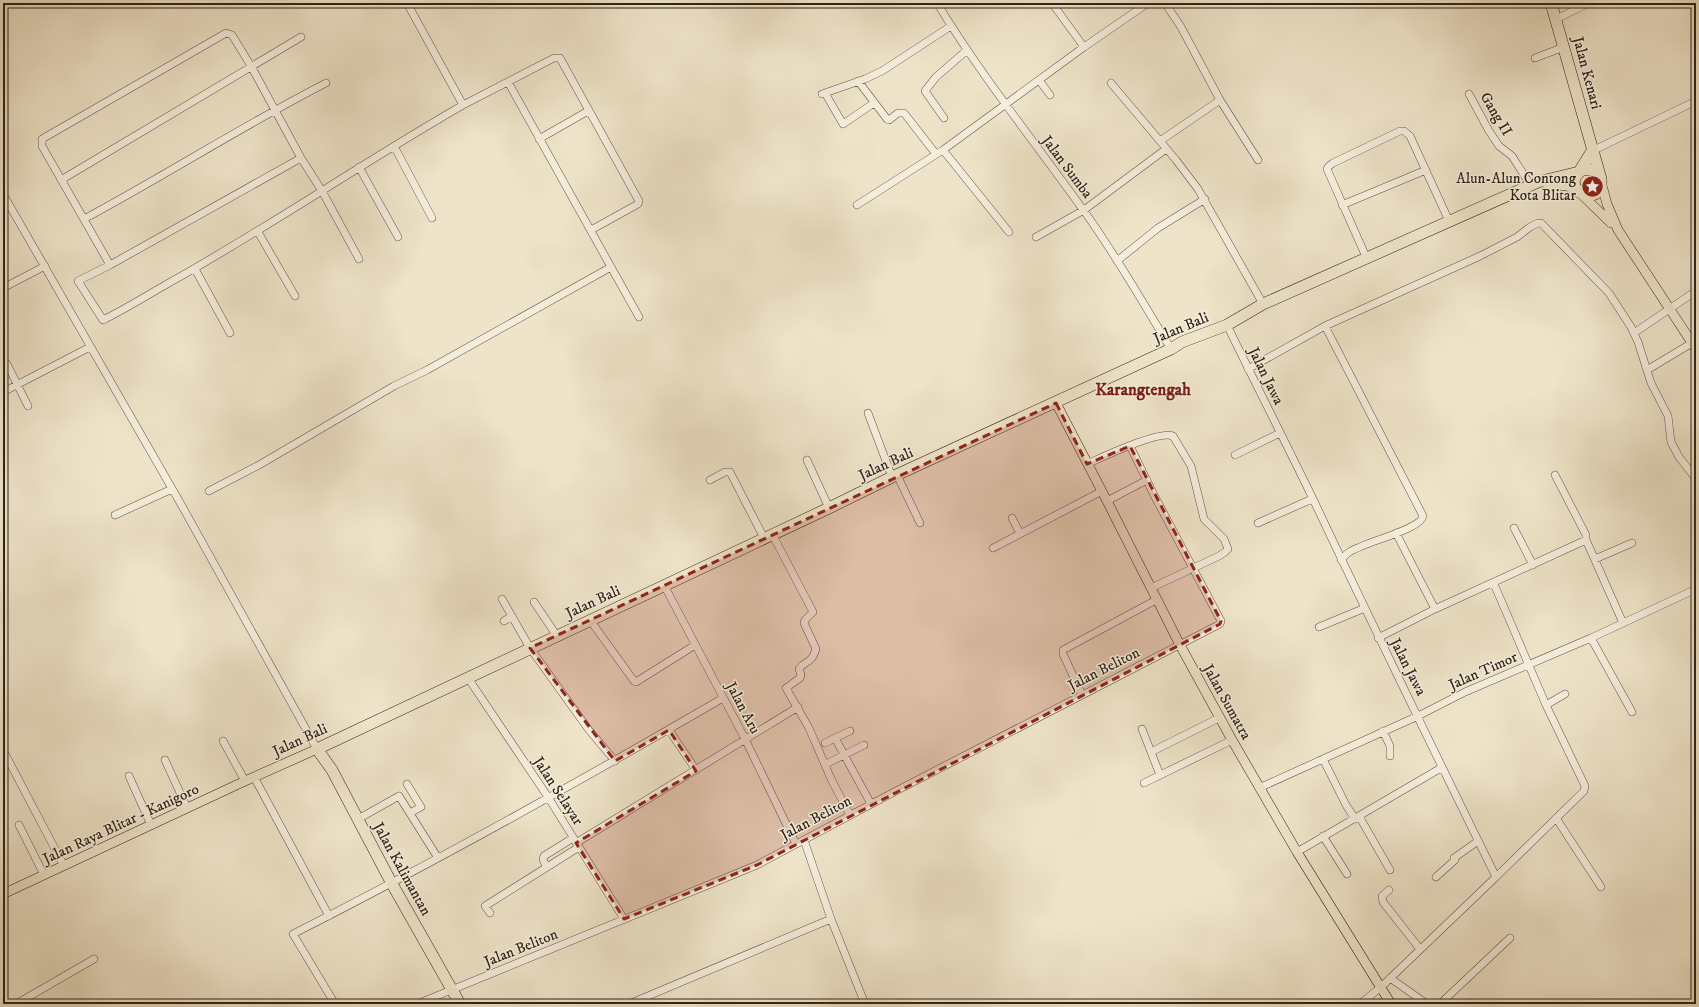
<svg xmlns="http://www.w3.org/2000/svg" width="1699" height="1007" font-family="'IM FELL DW Pica',serif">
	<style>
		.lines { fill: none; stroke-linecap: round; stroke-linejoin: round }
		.minor-casing { stroke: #5e5344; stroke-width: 8 }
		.major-casing { stroke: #2e2318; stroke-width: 10 }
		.highway-casing { stroke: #2e2318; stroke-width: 12 }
		.minor { stroke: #f5eddc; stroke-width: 7 }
		.major { stroke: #efe4c9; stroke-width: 9 }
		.highway { stroke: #efe4c9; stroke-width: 11 }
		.marked { fill: #8f2418; fill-opacity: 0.2; stroke: #8f2418; stroke-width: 3; stroke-dasharray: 8 5; stroke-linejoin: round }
		.labels { text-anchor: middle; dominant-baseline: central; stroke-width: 3; stroke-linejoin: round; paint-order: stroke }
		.street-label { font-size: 15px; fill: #2e2318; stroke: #f5eddc }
		.poi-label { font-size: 15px; fill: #2e2318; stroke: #f5eddc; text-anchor: end }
		.quarter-label { font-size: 17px; font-weight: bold; fill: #7a1f14; stroke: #f5eddc }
	</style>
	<rect width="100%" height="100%" fill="#efe4c9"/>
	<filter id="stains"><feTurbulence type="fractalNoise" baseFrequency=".005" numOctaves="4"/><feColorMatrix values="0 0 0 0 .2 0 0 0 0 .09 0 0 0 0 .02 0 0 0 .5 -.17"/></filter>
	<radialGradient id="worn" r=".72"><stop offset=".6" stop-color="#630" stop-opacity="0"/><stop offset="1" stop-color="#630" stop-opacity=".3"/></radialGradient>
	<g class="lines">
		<defs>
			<path id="minor" d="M937,3c45,74 97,138 147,208 32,44 59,92 87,138
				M1052,3l32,44
				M1165,3l16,24 39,73 38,60
				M1462,4l2,-1
				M1556,19l33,-16
				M1535,58l29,-11
				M1039,80l11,15
				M858,81l29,38 2,1 9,-7h6l32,41
				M1111,83l65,77 22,29 65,115
				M825,93l18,31 31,-21
				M822,94l43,-15 17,-8 69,-45
				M1469,94l20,37 10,15 13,10 19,30
				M463,105l91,-47h6l79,143 -1,3 -47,26
				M944,118l-19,-27 11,-14 30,-26
				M539,139l49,-28
				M1160,141l60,-41
				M394,146l38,72
				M943,150l66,82
				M1592,151l104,-50
				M301,158l-191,107 -32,16 25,39c22,-11 43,-24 64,-36 101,-56 195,-121 296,-179l-56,-102
				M359,167l39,70
				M61,180l240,-143
				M3,194l179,312 135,243
				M857,205l86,-55 141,-103 64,-44
				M1342,205l84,-35
				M84,219c82,-44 160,-94 242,-136
				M258,232l37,64
				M1036,237l48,-27 82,-61
				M1367,259l-40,-90 2,-3 4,-3 67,-32h4l6,5 39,85
				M1117,261l41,-33 47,-29
				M110,265l-68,-119v-7l184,-106 6,2 19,31 50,92 21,33 37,68
				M611,267l28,50
				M195,269l35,64
				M3,288l42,-22
				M1227,325c28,58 58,116 86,174 60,127 121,252 183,378l-115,110 -21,17
				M1325,326l98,190c-2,14 -63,27 -75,37 -3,2 -5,5 -7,7
				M1634,333l62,-42
				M7,364l21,42
				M1248,369l77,-43 155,-70 37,-19 13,-10 8,-4h3l68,70 22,34 7,15 13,41 17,33 3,26 8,15 17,22
				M1647,370l45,-27
				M3,392l87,-45
				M868,413l24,64
				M1235,455l45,-22
				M807,460l22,48
				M1087,464c15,-7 73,-34 86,-28l18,30 13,53 20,20 4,10 -3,3 -6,4 -68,32
				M897,475l23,48
				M1555,475l31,60v5l37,83
				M710,480l15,-8h5l34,66
				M209,491l50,-26 135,-79 33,-16 184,-103 -103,-185
				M1107,501l40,-21
				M115,515l57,-26
				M1012,518l8,15
				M1258,523l54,-24
				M1514,528l19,37
				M1396,533l39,76
				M772,534l39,74 2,4 -8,8 -1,3 12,26c-5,16 -10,10 -17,20l2,6 -1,3 -14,10 23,40 23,53 18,34
				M993,548l109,-57
				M1595,559l37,-16
				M1494,584l52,121 39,81 -1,5 -88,86
				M664,585l81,154 51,105
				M502,599l28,49 59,82 26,31
				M534,602l23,34
				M590,620l44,61 2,1 59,-37
				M504,621l8,-5
				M1319,627l46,-19
				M1378,638l57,-29 151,-69
				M1591,638l41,74
				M468,678l80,119 76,122
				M1082,695l-19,-41v-4l93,-50
				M1546,705l19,-11
				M1142,729l18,46
				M669,730l27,40
				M850,731l-15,7 36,66
				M1383,731l7,15v10
				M223,741l22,40
				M825,743l10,-5
				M3,750l61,116
				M1151,752l68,-34
				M1323,759l23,46 9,14
				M165,760l22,48
				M828,763l36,-18
				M129,776l22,49
				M254,777l75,139
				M1144,783l88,-43
				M407,784l14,23 -11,6
				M1259,788l159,-72 47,-24 126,-54 105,-49
				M1359,816l31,54
				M1556,818l45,69
				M358,819l41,-23 39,62
				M19,825l25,50
				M1323,836l24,38
				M576,843l222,-136
				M1297,852l144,-84
				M545,864l-2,-5 1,-3 29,-18
				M1436,877l19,-17 -1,-2 24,-17
				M1389,890l-7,6 1,6 37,47
				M490,913l-5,-7 94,-59
				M831,919l34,85
				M1390,978l37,26
				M16,1004l78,-45
				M335,1004l-42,-70c146,-74 289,-154 430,-236
				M417,1004l340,-139 137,-73 326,-168 1,-3 -67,-126 -24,-49
				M629,1004l202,-85 -27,-79
				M1440,1004l70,-66"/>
			<path id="major" d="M1601,182l6,22 11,26 78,119
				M1580,193l31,30
				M1056,403l51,98 73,144 52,95 65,112 94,152
				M3,894l242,-113 72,-32"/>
			<path id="highway" d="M1551,3l50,176c3,32 -45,10 -19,-9h11l8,9
				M1547,183l21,2 11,7
				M460,1004l-69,-122 -59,-112 -15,-21 512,-241 63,-31 279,-128 11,-7 45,-17 36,-21 275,-122 41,-10 13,-21"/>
		</defs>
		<use href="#minor" class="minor-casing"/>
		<use href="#major" class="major-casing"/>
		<use href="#highway" class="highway-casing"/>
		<use href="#minor" class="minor"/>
		<use href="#major" class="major"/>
		<use href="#highway" class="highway"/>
	</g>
	<path class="marked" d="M1056,403l31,61 43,-18 91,175 -1,3 -463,241 -133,54 -48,-76 120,-72 -27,-41 -54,31 -85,-113z"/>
	<defs>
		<symbol id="sight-disc" viewBox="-11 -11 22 22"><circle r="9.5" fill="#8f2418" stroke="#f5eddc"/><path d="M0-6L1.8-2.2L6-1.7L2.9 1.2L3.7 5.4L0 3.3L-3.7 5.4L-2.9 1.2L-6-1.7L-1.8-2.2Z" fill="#fff"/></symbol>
	</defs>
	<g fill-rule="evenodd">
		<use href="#sight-disc" x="1580" y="174" width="25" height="25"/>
	</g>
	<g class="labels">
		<g class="street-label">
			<text transform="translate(1587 73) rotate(75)">Jalan Kenari</text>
			<text transform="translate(1496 114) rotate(59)">Gang II</text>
			<text transform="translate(1067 167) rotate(53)">Jalan Sumba</text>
			<text transform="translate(1181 328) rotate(-23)">Jalan Bali</text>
			<text transform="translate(1266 376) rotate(64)">Jalan Jawa</text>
			<text transform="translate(886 464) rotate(-25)">Jalan Bali</text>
			<text transform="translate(593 602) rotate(-25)">Jalan Bali</text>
			<text transform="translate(1408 667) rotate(63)">Jalan Jawa</text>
			<text transform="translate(1104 669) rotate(-27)">Jalan Beliton</text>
			<text transform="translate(1483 671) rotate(-24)">Jalan Timor</text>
			<text transform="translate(1227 702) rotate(61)">Jalan Sumatra</text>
			<text transform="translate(743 708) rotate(62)">Jalan Aru</text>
			<text transform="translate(300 740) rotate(-25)">Jalan Bali</text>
			<text transform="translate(558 791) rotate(57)">Jalan Selayar</text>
			<text transform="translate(816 818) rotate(-28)">Jalan Beliton</text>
			<text transform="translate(121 824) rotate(-25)">Jalan Raya Blitar - Kanigoro</text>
			<text transform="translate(402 869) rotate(61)">Jalan Kalimantan</text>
			<text transform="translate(521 948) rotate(-22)">Jalan Beliton</text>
		</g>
		<g class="poi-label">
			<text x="1576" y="178">Alun-Alun Contong<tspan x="1576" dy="17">Kota Blitar</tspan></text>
		</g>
		<g class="quarter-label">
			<text x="1143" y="390">Karangtengah</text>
		</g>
	</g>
	<rect width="1699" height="1007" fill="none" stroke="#efe4c9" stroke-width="16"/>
	<rect x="4" y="4" width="1691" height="999" fill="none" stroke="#2e2318" stroke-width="2"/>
	<rect x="8" y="8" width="1683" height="991" fill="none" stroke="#2e2318"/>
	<rect width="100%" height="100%" filter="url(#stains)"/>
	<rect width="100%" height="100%" fill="url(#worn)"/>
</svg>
